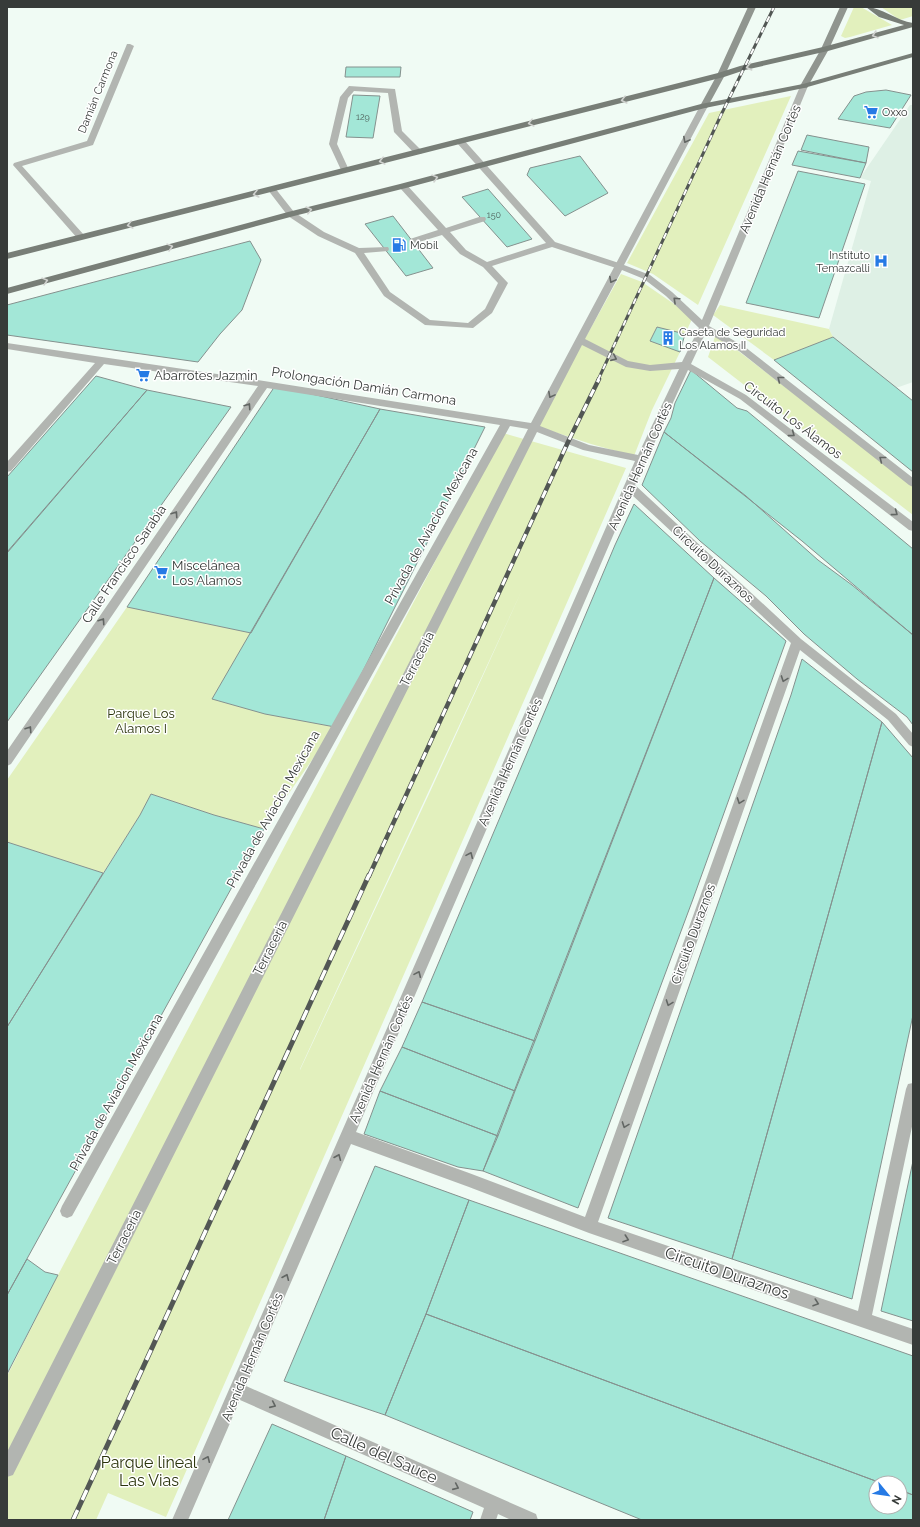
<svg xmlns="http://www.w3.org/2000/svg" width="920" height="1527" font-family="Raleway,sans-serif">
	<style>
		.built { fill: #def0e5 }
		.green { fill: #e2f0bd; fill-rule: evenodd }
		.building { fill: #a3e7d7; stroke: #85918e }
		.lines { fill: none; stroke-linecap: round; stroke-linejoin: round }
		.lane { fill: #b2b5b1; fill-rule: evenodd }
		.street { fill: #b2b5b1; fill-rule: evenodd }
		.secondary { fill: #90958f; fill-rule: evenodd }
		.primary { fill: #787e77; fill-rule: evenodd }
		.rail-far2-casing { stroke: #525754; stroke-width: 3 }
		.rail-far1-casing { stroke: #525754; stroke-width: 4.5 }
		.rail-casing { stroke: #525754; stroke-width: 5 }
		.rail-far2 { stroke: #fff; stroke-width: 2; stroke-dasharray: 6; stroke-linecap: butt }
		.rail-far1 { stroke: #fff; stroke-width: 3; stroke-dasharray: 8; stroke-linecap: butt }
		.rail { stroke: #fff; stroke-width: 3.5; stroke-dasharray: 11; stroke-linecap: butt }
		.oneway { stroke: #d0d2cf }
		.oneway2 { stroke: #626663 }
		.labels { text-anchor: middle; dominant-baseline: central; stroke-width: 3; stroke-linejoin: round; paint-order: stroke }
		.far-number-label { font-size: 9px; fill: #526660 }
		.far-street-label { font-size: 11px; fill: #373b39; stroke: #fff }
		.far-poi-label { font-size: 11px; fill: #373b39; stroke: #fff; text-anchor: start }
		.street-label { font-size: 13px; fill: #373b39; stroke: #fff }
		.poi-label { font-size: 13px; fill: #373b39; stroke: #fff; text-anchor: start }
		.park-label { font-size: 13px; fill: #2b340c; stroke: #fff }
		.near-street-label { font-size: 16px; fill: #373b39; stroke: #fff }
		.near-park-label { font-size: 16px; fill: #2b340c; stroke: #fff }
	</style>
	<rect width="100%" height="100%" fill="#f0fbf4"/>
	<path class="built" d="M910,105h3v277l-17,6 -63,-51 -4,-8 42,-148 -11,-3z"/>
	<path class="green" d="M854,7h7l31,18 -42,12 -5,1 -4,-2z
		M881,7h32v9l-13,4z
		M791,96l-93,209 -45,-31 -26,-11 82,-150z
		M621,274l21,8 51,35 -8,17 -28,-7 -7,14 30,11 -28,58 -18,46 -43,-12 -55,-18z
		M720,305l109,24 4,8 -59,23 -61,-45z
		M716,334l197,151v30l-205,-158z
		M503,433l123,35 -460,1049 -58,-24 -12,27h-89v-144l51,-101zM522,590l-93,204 -129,276v-1z
		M127,607l124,26 -39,66 53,15 70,13 -71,102 -50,-14 -63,-21 -11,21 -37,58 -96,-31v-62z"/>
	<path class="building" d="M346,67h55l-1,10h-55z
		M886,90l25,5 -21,33 -52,-9 16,-23 12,-4z
		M353,95l27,1 -7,42 -27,-1z
		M807,135l62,12 -3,16 -65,-13z
		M798,151l68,12 -6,15 -68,-13z
		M580,156l28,37 -43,23 -38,-41 3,-7z
		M798,171l67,13 -46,134 -73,-15z
		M488,189l44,50 -25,8 -45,-50z
		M393,216l40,52 -27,8 -41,-52z
		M250,241l11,19 -19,50 -22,24 -22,28 -191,-27v-30z
		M657,327l28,7 -5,18 -30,-11z
		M833,337l80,64v71l-139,-112z
		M691,370l46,38 10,3 166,138v86l-111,-94 -138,-109 7,-14 4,-15z
		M96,376l51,14 -140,163v-76z
		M275,386l105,23 -129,224 -124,-26z
		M147,390l84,17 -224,315v-170z
		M380,409l105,18 -150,300 -70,-13 -53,-15z
		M664,432l82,64 72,64 34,25 61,50v90l-6,-8 -50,-38 -53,-45 -38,-38 -66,-55 -58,-56z
		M634,504l80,74 -179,463 -113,-39 193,-457z
		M714,578l72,63 -93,258 -115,309 -95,-37z
		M802,659l80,63 -150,537 -124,-41 183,-523z
		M882,722l31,36v257l-61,284 -120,-40z
		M151,794l63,21 50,14 -257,466v-268l133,-212z
		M7,842l96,31 -96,154z
		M422,1002l113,39 -20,50 -113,-44z
		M402,1047l113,44 -17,45 -118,-45z
		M380,1091l118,45 -15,35 -25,-4 -94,-33z
		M913,1161v160l-32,-10z
		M375,1166l94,34 -43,114 -41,101 -101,-34z
		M469,1200l444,156v139l-13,-5v-7h-19l-455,-169z
		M27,1259l18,13 13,3 -51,99v-79z
		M426,1314l455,169h-5v24h24v-17l13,5v25h-271l-257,-105z
		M272,1424l74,32 -22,64h-96z
		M346,1456l127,56 -3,8h-146z"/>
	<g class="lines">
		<path class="lane" d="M349,86l46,3 7,42 19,19 1,2 -1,2h-6l-21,-22 -6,-39 -34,-2 -6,7 -11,46 12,26 -1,2h-6l-13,-28 11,-47z
			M457,139h6l92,103 67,22 1,2 -1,2h-6l-64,-21 -60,19 16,17 -16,30 -19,15 -48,-3 -41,-29 -29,-43 -37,-17 -30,-20 -20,-26 1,-2h6l19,24 30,20 35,16 29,-1 1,2 -1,2 -24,2 26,39 40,28 38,3 17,-14 13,-26 -15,-16 -23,-13 -18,-19 -26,8h-6l-1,-2 1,-2 28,-9 -38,-42 -1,-2 1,-2h6l40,44 33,-11h6l1,2 -1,2 -35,11 16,18 21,12 59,-19 -89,-100 -1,-2z"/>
		<path class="street" d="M127,44h3l4,2 -41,99 -71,21 62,69 1,2 -4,3 -3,-1 -65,-74 1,-2 73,-22z
			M801,84h6l1,2 -99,240 36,21 168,131v9l-4,-2 -170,-134 -33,-19 -15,32 55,31 167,127v9l-4,-1 -169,-131 -52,-29 -53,115 166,154 95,75 17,20v13l-4,-2 -21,-25 -88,-70 -202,572 260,89 48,-222 2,-5 5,-1v39l-41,193 41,14v16l-324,-112 -120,-46 -118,-43 -105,242 290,128 2,6h-27l-13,-6 -2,6h-16l4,-12 -244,-108 -52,120h-16l463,-1059 -52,-11 -46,-18 -524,1043 -6,2v-25l521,-1023 -18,-3 -438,790 -5,2 -5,-2 -2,-5 2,-5 438,-781 -233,-37 -256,376 -4,2v-15l251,-365 -154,-22 -93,107 -4,1v-10l88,-99 -88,-14v-6l257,38 267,42 169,-317 4,-2 4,2 -84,159 26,10 22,17 30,28zM622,270l22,9 22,17 33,32 -17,34 -32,3 -22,-4 -43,-22zM582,345l44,22 24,4 29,-2 -41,86 -49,-10 -49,-19zM631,494l160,149 -206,574 -116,-44 -113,-41z"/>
		<path class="secondary" d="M748,7h8l-31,68 -18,33h-6l-1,-2 17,-31z
			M840,7h8l-19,42 -22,39h-6l-1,-2 21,-37z"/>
		<path class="primary" d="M866,7c15,0 31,14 47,16v4l-85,24 -83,19 -21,7 -717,182v-6l711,-180 22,-7 83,-19 81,-22 -25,-8z
			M913,53v4l-109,31 -99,20 -299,80 -112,28 -287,78v-6l281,-76 112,-28 301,-80 102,-20z"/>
		<defs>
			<path id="rail-far2" d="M598,380l123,-265 53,-108"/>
			<path id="rail-far1" d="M369,876l199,-434 31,-63"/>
			<path id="rail" d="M73,1520l296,-645"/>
		</defs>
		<use href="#rail-far2" class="rail-far2-casing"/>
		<use href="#rail-far1" class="rail-far1-casing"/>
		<use href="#rail" class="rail-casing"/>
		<use href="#rail-far2" class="rail-far2"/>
		<use href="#rail-far1" class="rail-far1"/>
		<use href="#rail" class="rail"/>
	</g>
	<defs><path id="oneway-chevron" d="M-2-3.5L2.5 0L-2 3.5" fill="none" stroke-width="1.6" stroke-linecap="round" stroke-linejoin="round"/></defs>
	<g class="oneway">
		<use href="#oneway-chevron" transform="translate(875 35) rotate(164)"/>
		<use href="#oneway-chevron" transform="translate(749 67) rotate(167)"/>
		<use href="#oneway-chevron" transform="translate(624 100) rotate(166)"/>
		<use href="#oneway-chevron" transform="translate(531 123) rotate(166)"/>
		<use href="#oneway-chevron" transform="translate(382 161) rotate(166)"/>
		<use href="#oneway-chevron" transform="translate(435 178) rotate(-15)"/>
		<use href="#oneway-chevron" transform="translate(256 194) rotate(166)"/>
		<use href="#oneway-chevron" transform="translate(309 210) rotate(-14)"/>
		<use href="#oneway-chevron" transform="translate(130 225) rotate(166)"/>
		<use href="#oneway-chevron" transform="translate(170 247) rotate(-15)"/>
		<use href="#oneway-chevron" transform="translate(45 281) rotate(-15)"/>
	</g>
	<g class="oneway2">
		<use href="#oneway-chevron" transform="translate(686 140) rotate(118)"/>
		<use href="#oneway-chevron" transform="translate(612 280) rotate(118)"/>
		<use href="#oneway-chevron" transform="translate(676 300) rotate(-137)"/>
		<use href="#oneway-chevron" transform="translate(614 358) rotate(24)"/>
		<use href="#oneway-chevron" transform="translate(780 379) rotate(-142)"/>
		<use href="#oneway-chevron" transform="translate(551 395) rotate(118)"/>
		<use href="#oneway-chevron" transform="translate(248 406) rotate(-56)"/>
		<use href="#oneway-chevron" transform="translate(792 434) rotate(37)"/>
		<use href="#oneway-chevron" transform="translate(882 459) rotate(-142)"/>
		<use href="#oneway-chevron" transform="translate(895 513) rotate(37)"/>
		<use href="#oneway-chevron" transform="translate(175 514) rotate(-56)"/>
		<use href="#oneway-chevron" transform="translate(102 621) rotate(-56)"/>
		<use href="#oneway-chevron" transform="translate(784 679) rotate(110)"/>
		<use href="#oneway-chevron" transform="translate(29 729) rotate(-56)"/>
		<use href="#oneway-chevron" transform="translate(740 801) rotate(110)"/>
		<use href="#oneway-chevron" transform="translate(470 855) rotate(-66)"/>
		<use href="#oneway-chevron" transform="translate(418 974) rotate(-66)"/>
		<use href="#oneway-chevron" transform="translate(669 1003) rotate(110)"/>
		<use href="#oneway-chevron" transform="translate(625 1125) rotate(110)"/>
		<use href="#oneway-chevron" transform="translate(338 1157) rotate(-67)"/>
		<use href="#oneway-chevron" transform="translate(626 1239) rotate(19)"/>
		<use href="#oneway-chevron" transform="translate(286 1277) rotate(-67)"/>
		<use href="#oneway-chevron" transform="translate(816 1303) rotate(19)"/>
		<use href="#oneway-chevron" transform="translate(273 1405) rotate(24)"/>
		<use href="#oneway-chevron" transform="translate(207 1459) rotate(-66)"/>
		<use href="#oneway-chevron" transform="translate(456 1487) rotate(24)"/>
	</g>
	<defs>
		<symbol id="supermarket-bare" viewBox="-9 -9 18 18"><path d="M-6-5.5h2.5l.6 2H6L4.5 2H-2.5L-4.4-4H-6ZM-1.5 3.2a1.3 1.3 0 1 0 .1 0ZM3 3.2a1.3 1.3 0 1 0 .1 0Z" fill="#267ae5" stroke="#fff" stroke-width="2.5" paint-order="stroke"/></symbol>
		<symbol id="fuel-bare" viewBox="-9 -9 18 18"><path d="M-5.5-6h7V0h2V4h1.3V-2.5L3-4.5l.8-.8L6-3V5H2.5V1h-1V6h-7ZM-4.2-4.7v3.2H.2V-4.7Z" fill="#267ae5" stroke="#fff" stroke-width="2.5" paint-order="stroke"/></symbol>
		<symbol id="hospital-bare" viewBox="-9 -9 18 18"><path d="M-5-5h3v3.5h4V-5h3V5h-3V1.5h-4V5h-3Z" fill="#267ae5" stroke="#fff" stroke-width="2.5" paint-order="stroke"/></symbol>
		<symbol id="building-bare" viewBox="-9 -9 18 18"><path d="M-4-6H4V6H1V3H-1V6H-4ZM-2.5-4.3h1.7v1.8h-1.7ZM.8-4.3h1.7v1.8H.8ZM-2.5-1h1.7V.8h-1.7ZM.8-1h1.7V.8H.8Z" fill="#267ae5" stroke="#fff" stroke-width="2.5" paint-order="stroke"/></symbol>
	</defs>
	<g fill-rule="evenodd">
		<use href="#supermarket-bare" x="861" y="102" width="20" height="20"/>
		<use href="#fuel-bare" x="389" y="235" width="20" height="20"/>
		<use href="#hospital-bare" x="871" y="251" width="20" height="20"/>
		<use href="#building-bare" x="658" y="328" width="20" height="20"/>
		<use href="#supermarket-bare" x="133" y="365" width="20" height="20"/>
		<use href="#supermarket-bare" x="151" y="562" width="20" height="20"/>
	</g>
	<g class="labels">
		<g class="far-number-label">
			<text x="363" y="117">129</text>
			<text x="494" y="215">150</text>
		</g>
		<g class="far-street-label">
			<text transform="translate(98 92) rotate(-68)">Damián Carmona</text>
		</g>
		<g class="far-poi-label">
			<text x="882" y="112">Oxxo</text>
			<text x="410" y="245">Mobil</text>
			<text x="870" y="255" text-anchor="end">Instituto<tspan x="870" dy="13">Temazcalli</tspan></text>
			<text x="679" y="332">Caseta de Seguridad<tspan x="679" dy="13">Los Alamos II</tspan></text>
		</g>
		<g class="street-label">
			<text transform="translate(770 169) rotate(-67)">Avenida Hernán Cortés</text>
			<text transform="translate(364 386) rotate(9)">Prolongación Damián Carmona</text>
			<text transform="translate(793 420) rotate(37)">Circuito Los Álamos</text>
			<text transform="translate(640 466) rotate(-66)">Avenida Hernán Cortés</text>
			<text transform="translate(431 526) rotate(-61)">Privada de Aviacion Mexicana</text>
			<text transform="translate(124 564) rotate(-56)">Calle Francisco Sarabia</text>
			<text transform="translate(713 564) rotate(43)">Circuito Duraznos</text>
			<text transform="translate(417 659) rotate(-63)">Terraceria</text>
			<text transform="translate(510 762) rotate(-66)">Avenida Hernán Cortés</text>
			<text transform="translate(273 809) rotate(-61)">Privada de Aviacion Mexicana</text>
			<text transform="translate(693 934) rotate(-70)">Circuito Duraznos</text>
			<text transform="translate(270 948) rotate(-63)">Terraceria</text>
			<text transform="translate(381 1059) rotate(-66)">Avenida Hernán Cortés</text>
			<text transform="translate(116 1092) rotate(-61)">Privada de Aviacion Mexicana</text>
			<text transform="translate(124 1237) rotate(-63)">Terraceria</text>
			<text transform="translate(252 1357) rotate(-67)">Avenida Hernán Cortés</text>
		</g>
		<g class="poi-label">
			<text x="154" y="375">Abarrotes Jazmin</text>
			<text x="172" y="565">Miscelánea<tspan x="172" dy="15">Los Alamos</tspan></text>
		</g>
		<g class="park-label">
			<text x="141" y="713">Parque Los<tspan x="141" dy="15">Alamos I</tspan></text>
		</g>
		<g class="near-street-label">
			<text transform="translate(727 1273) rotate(19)">Circuito Duraznos</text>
			<text transform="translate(384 1455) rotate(24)">Calle del Sauce</text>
		</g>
		<g class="near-park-label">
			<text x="149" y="1462">Parque lineal<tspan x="149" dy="18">Las Vias</tspan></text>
		</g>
	</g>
	<rect width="920" height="1527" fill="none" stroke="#373b39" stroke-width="16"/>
	<g transform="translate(888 1495) rotate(119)"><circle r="19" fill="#ffffff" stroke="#afb1b0"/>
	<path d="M0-3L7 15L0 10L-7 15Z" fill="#267ae5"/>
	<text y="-6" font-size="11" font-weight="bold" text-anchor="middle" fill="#373b39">N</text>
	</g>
</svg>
